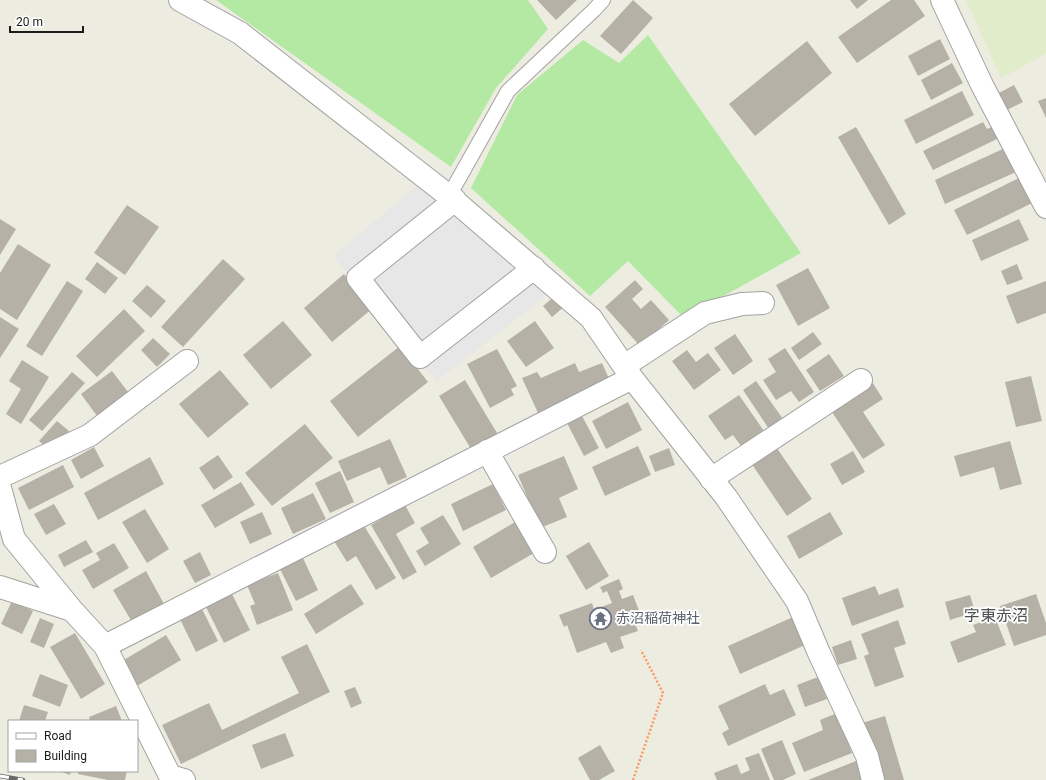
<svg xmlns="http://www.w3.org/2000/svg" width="1046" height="780" font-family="Roboto,'Noto Sans JP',sans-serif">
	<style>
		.farmland { fill: #e1edca }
		.grass { fill: #b4e9a4 }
		.parking { fill: #e7e7e7 }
		.building { fill: #b6b1a6 }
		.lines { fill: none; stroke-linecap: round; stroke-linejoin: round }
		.lane-casing { stroke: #a2a2a2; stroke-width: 16 }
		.street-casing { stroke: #a2a2a2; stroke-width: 24 }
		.path { stroke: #fc9a62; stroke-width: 2.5; stroke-dasharray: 2 2; stroke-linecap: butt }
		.lane { stroke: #fff; stroke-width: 14 }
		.street { stroke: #fff; stroke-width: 22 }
		.rail-casing { stroke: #696969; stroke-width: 4.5 }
		.rail { stroke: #fff; stroke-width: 3; stroke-dasharray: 9; stroke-linecap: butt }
		.labels { text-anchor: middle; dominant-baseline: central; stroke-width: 3.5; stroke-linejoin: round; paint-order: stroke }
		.worship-label { font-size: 14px; fill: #5b616d; stroke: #fff; text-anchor: start }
		.quarter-label { font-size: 16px; fill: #4e4e4e; stroke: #fff }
	</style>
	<rect width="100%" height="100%" fill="#edece0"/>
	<path class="farmland" d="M966,0h80v54l-45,24z"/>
	<path class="grass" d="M216,0h312l20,29 -52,59 -45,79z
		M648,35l153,218 -117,65 -56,-57 -38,35 -119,-108 46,-93 66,-55 36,23z"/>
	<path class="parking" d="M420,183l22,14 21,26 67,59 10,2 12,7 -115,90 -104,-125z"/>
	<path class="building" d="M537,0h40l-21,20z
		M633,0l20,18 -32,36 -21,-18z
		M850,0h18l-11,9z
		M891,0h23l11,16 -68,47 -19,-26z
		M940,39l10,20 -32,17 -10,-20z
		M807,41l25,32 -77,63 -26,-32z
		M952,63l11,20 -32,17 -10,-20z
		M1014,85l9,17 -18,9 -8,-17z
		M962,91l12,24 -58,29 -12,-24z
		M1046,98v20l-8,-17z
		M983,122l4,7 7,-3 5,12 -66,32 -10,-19z
		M856,127l50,87 -17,11 -51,-88z
		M1005,148l11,24 -71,32 -10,-24z
		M1019,178l13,25 -65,32 -13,-25z
		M127,205l32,22 -34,48 -31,-22z
		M0,219l16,10 -16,26z
		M1019,219l10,21 -48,21 -9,-21z
		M18,244l33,21 -34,55 -17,-11v-36z
		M223,259l22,20 -62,68 -22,-20z
		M97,262l21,16 -13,16 -20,-15z
		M1017,264l6,15 -16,6 -6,-14z
		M808,268l22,40 -32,18 -22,-41z
		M344,274l29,34 -41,34 -28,-34z
		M635,280l8,9 -11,10 9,10 10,-9 18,20 -29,26 -35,-39z
		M67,281l16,10 -41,65 -16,-10z
		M1046,281v32l-29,11 -11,-28z
		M147,285l19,16 -15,17 -19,-17z
		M556,295l9,11 -13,11 -9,-11z
		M124,309l21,22 -48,46 -21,-21z
		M0,317l19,12 -19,29z
		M283,321l29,34 -41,34 -28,-34z
		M535,321l19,27 -28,19 -19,-26z
		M813,332l9,12 -23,16 -8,-12z
		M735,334l18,27 -20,14 -19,-27z
		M153,338l17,16 -13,13 -16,-17z
		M400,346l28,36 -70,55 -28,-36z
		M785,348l29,44 -15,10 -8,-11 -15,9 -13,-20 13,-8 -8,-13z
		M497,349l20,37 -6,3 3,6 -24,13 -23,-44z
		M687,350l9,12 12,-9 13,17 -27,20 -22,-29z
		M829,354l15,22 -24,15 -14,-21z
		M22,360l27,17 -28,47 -15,-10 15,-25 -12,-8z
		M575,363l4,9 23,-9 9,20 -72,32 -17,-37 15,-6 4,6z
		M220,370l29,34 -41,34 -29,-34z
		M112,371l16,21 -31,24 -16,-22z
		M72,372l13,11 -43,48 -13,-11z
		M1031,376l11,45 -26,6 -11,-45z
		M465,380l32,53 -26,16 -32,-53z
		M756,381l27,38 -14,10 -26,-39z
		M872,382l11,17 -20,13 22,33 -22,14 -33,-50z
		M739,395l25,36 -23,15 -8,-11 -8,5 -17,-24z
		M628,402l14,28 -36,19 -14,-28z
		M582,416l17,32 -15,8 -17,-33z
		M57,421l12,10 -19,20 -11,-10z
		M305,424l28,34 -61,48 -27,-33z
		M390,439l17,38 -19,8 -8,-18 -33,14 -9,-20z
		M1010,441l12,43 -22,6 -6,-23 -34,10 -6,-21z
		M774,444l38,55 -25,17 -38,-56z
		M638,446l13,29 -46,21 -13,-29z
		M94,447l10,19 -23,13 -10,-19z
		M669,448l6,17 -20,7 -6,-16z
		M853,451l12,21 -23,13 -12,-21z
		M218,455l15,22 -19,13 -15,-22z
		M564,456l14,33 -19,9 8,19 -27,11 -22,-53z
		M150,457l14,27 -66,36 -14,-27z
		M63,465l11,22 -45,23 -11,-22z
		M340,471l14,31 -24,11 -15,-30z
		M241,482l14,23 -40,23 -14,-23z
		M493,484l13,26 -43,21 -12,-27z
		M313,493l13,26 -33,15 -12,-26z
		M54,504l12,20 -20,11 -12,-21z
		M405,505l10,18 -19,11 21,38 -14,8 -32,-55z
		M145,509l24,40 -22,14 -25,-41z
		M262,512l10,22 -22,10 -10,-22z
		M830,512l13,22 -44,25 -12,-23z
		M443,515l18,29 -36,22 -9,-15 13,-8 -9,-15z
		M515,522l19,31 -43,25 -18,-31z
		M363,524l33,54 -20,12 -20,-34 -9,6 -13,-21z
		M86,540l7,12 -29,15 -6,-12z
		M589,542l20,34 -23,14 -20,-34z
		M114,543l15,25 -36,21 -11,-19 18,-10 -4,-7z
		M200,552l11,23 -16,8 -12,-22z
		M302,556l16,34 -22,11 -17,-34z
		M146,571l18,33 -32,18 -19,-32z
		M278,573l15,37 -36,15 -7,-19 5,-2 -8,-19z
		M619,579l4,10 -4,2 3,8 11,-4 10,26 -8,2 3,8 -18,6 4,11 -13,5 -5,-11 -29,11 -10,-28 -3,2 -5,-12 33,-12 2,7 18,-7 -5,-12 -4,2 -3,-6z
		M351,584l13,20 -48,30 -12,-20z
		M875,586l4,9 19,-7 6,19 -52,19 -10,-28z
		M229,588l21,42 -26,13 -21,-42z
		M1036,594l10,29v12l-32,11 -14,-40z
		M970,595l5,17 -25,8 -5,-18z
		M12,601l21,10 -11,23 -21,-10z
		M200,605l18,36 -22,11 -18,-37z
		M793,617l12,28 -65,29 -12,-28z
		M995,617l11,28 -48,18 -8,-21 26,-10 -3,-7z
		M40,618l14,6 -10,24 -14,-6z
		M898,620l8,24 -12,4 10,29 -29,10 -11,-31 5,-2 -8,-20z
		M75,633l30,51 -24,15 -31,-52z
		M166,635l15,25 -44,26 -15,-25z
		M851,640l6,19 -19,6 -6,-18z
		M307,644l23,48 -149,72 -19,-39 47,-22 13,27 77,-37 -18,-36z
		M40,674l28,11 -8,22 -28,-11z
		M818,677l9,22 -22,8 -8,-22z
		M765,684l5,11 14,-6 12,26 -68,31 -6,-13 7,-4 -11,-23z
		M355,687l7,16 -11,5 -7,-17z
		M24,705l24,7 -3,9h-26z
		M116,706l6,15h-32l-1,-4z
		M837,713l15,40 -48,19 -12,-29 31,-13 -3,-10z
		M885,716l19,64h-25l-17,-57z
		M285,733l9,23 -33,13 -9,-24z
		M782,740l14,34 -13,6h-9l-13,-31z
		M600,745l15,26 -16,9h-9l-12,-22z
		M759,753l11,27h-53l-3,-7 23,-9 4,10 9,-4 -5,-12z
		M856,761l7,19h-55z
		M59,771h12l-1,4z
		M78,771h49l-2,9h-17l-30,-6z"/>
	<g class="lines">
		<defs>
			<path id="lane" d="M449,196l59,-105 86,-81 9,-10"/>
			<path id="street" d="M180,0l60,33 209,163 142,122 41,60 94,119 71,104 22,52 48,103 6,24
				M942,0l40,85 64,122
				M455,200l-97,78 62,79 114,-89
				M624,366l81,-53 37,-9 21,-1
				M487,451l58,101
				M0,477l90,-42 97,-74
				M711,479l150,-99
				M0,488l14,51 58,71 33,36 65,130 14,4
				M0,587l72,23
				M105,646l527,-268"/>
		</defs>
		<use href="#lane" class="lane-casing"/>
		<use href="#street" class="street-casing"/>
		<path class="path" d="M633,780l30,-87 -22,-43"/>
		<use href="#lane" class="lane"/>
		<use href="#street" class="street"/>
		<defs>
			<path id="rail" d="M0,776l23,4"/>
		</defs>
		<use href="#rail" class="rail-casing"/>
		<use href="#rail" class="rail"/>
	</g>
	<defs>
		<symbol id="temple-ring" viewBox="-11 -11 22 22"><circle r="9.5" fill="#fff" stroke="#6b7280" stroke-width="1.5"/><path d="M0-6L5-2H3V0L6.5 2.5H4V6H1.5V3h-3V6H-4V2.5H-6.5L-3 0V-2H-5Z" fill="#6b7280"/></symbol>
	</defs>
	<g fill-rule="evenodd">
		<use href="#temple-ring" x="588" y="606" width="25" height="25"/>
	</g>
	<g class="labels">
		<g class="worship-label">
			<text x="616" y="618">赤沼稲荷神社</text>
		</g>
		<g class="quarter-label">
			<text x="996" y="615">字東赤沼</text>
		</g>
	</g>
	<rect x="8" y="720" width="130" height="52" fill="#ffffff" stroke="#a4a4a4"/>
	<rect x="16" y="733" width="20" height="6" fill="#ffffff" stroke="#a4a4a4"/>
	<text x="44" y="740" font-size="12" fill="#1b1b1b">Road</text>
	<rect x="16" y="750" width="20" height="12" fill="#b6b1a6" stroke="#a4a4a4"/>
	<text x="44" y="760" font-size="12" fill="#1b1b1b">Building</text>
	<path d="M10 26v6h73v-6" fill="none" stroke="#1b1b1b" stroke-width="2"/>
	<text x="16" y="26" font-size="12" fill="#1b1b1b" stroke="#ffffff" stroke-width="3" paint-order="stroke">20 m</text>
</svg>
